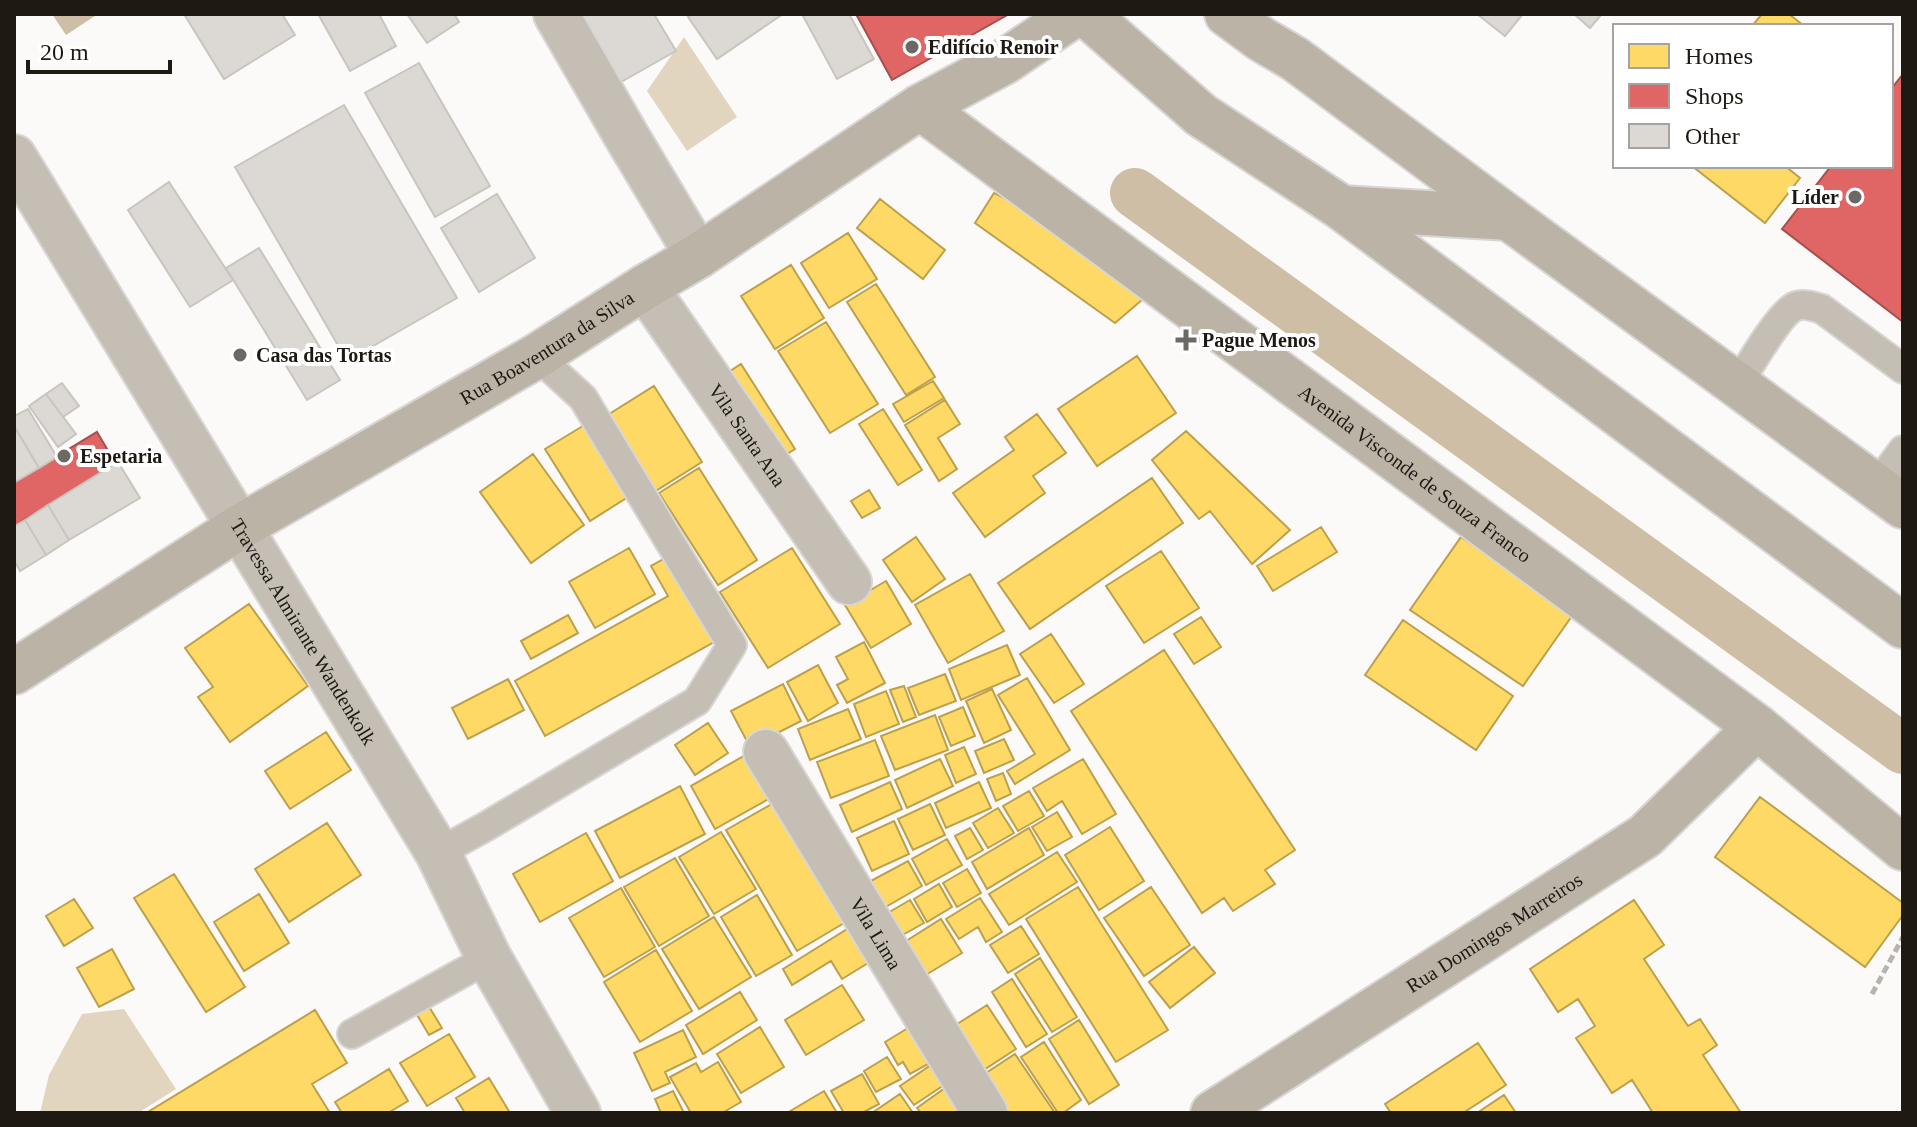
<svg xmlns="http://www.w3.org/2000/svg" width="1917" height="1127" font-family="Georgia,serif">
	<style>
		.forest { fill: #e2d5c0 }
		.water { fill: #cebea5 }
		.homes { fill: #ffd966; stroke: #bca04d; stroke-width: 2 }
		.shops { fill: #e06666; stroke: #a64f4d; stroke-width: 2 }
		.lines { fill: none; stroke-linecap: round; stroke-linejoin: round }
		.canal { stroke: #cebea5; stroke-width: 50 }
		.building { fill: #dcd8d4; stroke: #c8c5c0; stroke-width: 2 }
		.lane-casing { stroke: #d8d6d4; stroke-width: 32 }
		.street-casing { stroke: #d8d6d4; stroke-width: 48 }
		.secondary-casing { stroke: #d8d6d4; stroke-width: 48 }
		.path { stroke: #b8b4ad; stroke-width: 5; stroke-dasharray: 8 4; stroke-linecap: butt }
		.lane { stroke: #c5beb5; stroke-width: 28 }
		.street { stroke: #c5beb5; stroke-width: 44 }
		.secondary { stroke: #bbb3a6; stroke-width: 44 }
		.poi-dot { fill: #6c6863; stroke: #fff; stroke-width: 3 }
		.labels { text-anchor: middle; dominant-baseline: central; stroke-width: 8; stroke-linejoin: round; paint-order: stroke }
		.poi-label { font-size: 20px; font-weight: bold; fill: #1e1a13; stroke: #fff; text-anchor: start }
		.street-label { font-size: 20px; fill: #1e1a13; stroke: #fff }
	</style>
	<rect width="100%" height="100%" fill="#fcfaf8"/>
	<path class="forest" d="M684,37l53,80 -50,34 -40,-60z
		M124,1009l52,80 -38,24h-98l9,-38 33,-61z"/>
	<path class="water" d="M52,14h46l-32,21z"/>
	<path class="homes" d="M1762,14h27l15,12h-52z
		M1692,166h93l15,12 -35,45z
		M994,193l98,47 50,60 -27,23 -140,-100z
		M880,199l65,51 -22,29 -66,-51z
		M848,233l29,46 -48,29 -28,-45z
		M791,265l33,53 -49,31 -34,-53z
		M876,284l59,93 -29,18 -59,-93z
		M826,322l52,82 -48,29 -52,-82z
		M1137,356l39,57 -79,53 -39,-57z
		M741,364l54,85 -24,15 -53,-85z
		M933,381l11,17 -40,24 -11,-18z
		M654,386l48,76 -48,30 -48,-76z
		M945,400l15,24 -22,14 19,31 -18,12 -34,-56z
		M883,409l39,61 -24,15 -39,-61z
		M1037,414l29,39 -33,23 12,17 -60,44 -32,-44 61,-43 -9,-13z
		M591,421l45,71 -46,29 -45,-72z
		M1186,431l104,99 -38,34 -42,-53 -11,8 -47,-59z
		M533,454l51,71 -53,38 -51,-71z
		M699,468l58,92 -39,25 -59,-92z
		M1152,478l31,45 -153,106 -32,-46z
		M869,490l11,18 -18,10 -11,-17z
		M1321,527l16,25 -64,39 -16,-25z
		M916,537l29,42 -33,23 -29,-42z
		M1461,537l113,76 -51,73 -113,-76z
		M629,548l26,46 -60,34 -26,-46z
		M792,548l48,76 -72,44 -48,-76z
		M1161,551l38,57 -55,35 -38,-57z
		M667,557l47,85 -169,94 -30,-55 153,-85 -17,-30z
		M970,574l34,57 -56,32 -33,-58z
		M886,581l25,43 -40,24 -26,-43z
		M249,604l59,82 -78,56 -32,-45 15,-10 -28,-39z
		M568,615l10,18 -47,26 -10,-18z
		M1201,617l20,30 -27,17 -20,-30z
		M1403,620l110,76 -37,54 -111,-75z
		M1051,634l33,50 -30,19 -34,-49z
		M864,642l21,41 -38,20 -10,-18 11,-6 -12,-22z
		M1007,645l13,30 -59,25 -12,-31z
		M1164,650l131,200 -30,20 10,14 -42,27 -9,-13 -22,15 -131,-202z
		M818,665l20,38 -30,18 -21,-39z
		M945,674l11,27 -37,14 -11,-27z
		M1027,678l43,72 -55,34 -8,-13 28,-17 -37,-59z
		M508,679l16,31 -56,29 -16,-31z
		M783,684l18,37 -51,26 -19,-36z
		M904,686l12,31 -13,5 -13,-32z
		M992,689l19,41 -27,13 -18,-42z
		M886,691l13,33 -33,13 -12,-33z
		M963,707l12,29 -24,10 -12,-29z
		M848,709l13,30 -51,21 -12,-31z
		M935,715l13,35 -53,20 -14,-34z
		M708,723l20,30 -33,22 -20,-30z
		M326,732l25,38 -61,39 -25,-38z
		M1004,739l10,21 -30,13 -9,-22z
		M875,740l14,36 -58,22 -14,-36z
		M964,747l12,27 -20,9 -11,-28z
		M756,749l25,43 -66,37 -24,-43z
		M940,759l13,27 -46,22 -12,-28z
		M1083,759l33,55 -34,20 -20,-33 -15,10 -14,-23z
		M1003,773l8,21 -15,7 -9,-22z
		M890,782l12,27 -50,23 -12,-27z
		M979,782l12,26 -45,20 -11,-25z
		M680,786l25,48 -85,44 -25,-47z
		M1029,791l15,25 -26,15 -15,-25z
		M786,796l70,120 -59,35 -71,-121z
		M1760,797l143,106v12l-38,52 -150,-110z
		M930,804l15,31 -32,15 -15,-31z
		M998,808l16,25 -26,15 -15,-25z
		M1057,812l15,25 -25,14 -15,-24z
		M894,821l15,33 -37,17 -15,-33z
		M327,823l34,52 -72,47 -34,-53z
		M1110,827l34,54 -45,29 -34,-55z
		M970,828l13,22 -16,9 -12,-23z
		M1029,828l15,27 -57,34 -15,-27z
		M721,832l35,57 -42,25 -35,-57z
		M586,833l27,48 -73,41 -27,-48z
		M947,839l15,26 -36,20 -14,-26z
		M1057,852l20,30 -68,43 -20,-31z
		M675,858l34,58 -50,30 -35,-59z
		M908,861l14,25 -38,22 -15,-26z
		M967,869l14,24 -24,14 -14,-24z
		M174,874l71,113 -39,25 -72,-114z
		M939,884l13,23 -25,15 -13,-23z
		M1078,887l90,143 -52,32 -90,-143z
		M1151,887l39,58 -46,31 -40,-58z
		M621,888l34,59 -51,30 -35,-59z
		M259,894l30,49 -45,28 -30,-49z
		M757,895l35,60 -36,21 -35,-59z
		M980,898l22,34 -16,10 -8,-15 -19,12 -13,-20z
		M74,899l19,29 -29,18 -18,-30z
		M910,900l14,23 -25,14 -13,-23z
		M1634,900l30,45 -20,14 44,67 12,-7 17,26 -14,10 38,58h-88l-21,-33 -20,13 -36,-55 19,-12 -17,-27 -20,13 -28,-43z
		M714,917l37,60 -52,32 -37,-60z
		M941,919l21,34 -38,23 -21,-33z
		M857,923l21,34 -36,22 -11,-18 -39,24 -9,-16z
		M1021,926l18,28 -31,19 -18,-28z
		M1194,947l21,26 -45,35 -21,-26z
		M112,949l22,40 -35,18 -22,-39z
		M656,950l36,61 -52,31 -36,-60z
		M1040,958l37,59 -25,15 -37,-58z
		M1012,979l35,55 -21,13 -34,-55z
		M842,985l22,35 -58,35 -21,-35z
		M740,992l17,28 -54,34 -17,-29z
		M425,1000l17,28 -13,7 -16,-27z
		M987,1005l29,44 -37,24 -28,-45z
		M315,1010l32,53 -35,21 18,29h-181l-1,-1z
		M1079,1020l40,65 -30,19 -40,-65z
		M760,1027l24,40 -43,26 -24,-39z
		M908,1028l22,35 -20,11 -7,-12 -5,3 -13,-23z
		M683,1030l13,27 -31,15 5,11 -18,8 -18,-38z
		M449,1034l26,43 -48,29 -27,-43z
		M1044,1042l37,58 -18,13h-5l-37,-56z
		M1478,1043l28,42 -43,28h-72l-6,-9z
		M1015,1054l40,59h-48l-24,-38z
		M887,1057l14,22 -25,13 -12,-21z
		M718,1062l23,40 -19,11h-31l-21,-36 26,-14 5,9z
		M931,1065l13,20 -30,20 -14,-19z
		M389,1069l19,32 -20,12h-46l-7,-11z
		M862,1074l17,30 -17,9h-18l-13,-22z
		M489,1078l21,35h-45l-9,-15z
		M945,1088l15,21 -6,4h-33l-4,-5z
		M673,1091l11,22h-23l-6,-14z
		M824,1091l13,22h-50z
		M900,1094l13,19h-41z
		M1504,1095l12,18h-39z"/>
	<path class="shops" d="M856,14h153l-117,66z
		M1903,74v248l-121,-93 49,-63h60v-77z
		M97,432l19,32 -102,62v-44z"/>
	<g class="lines">
		<path class="canal" d="M1135,193l768,556"/>
	</g>
	<path class="building" d="M184,14h98l13,21 -71,44z
		M318,14h61l17,32 -46,25z
		M407,14h47l5,8 -32,21z
		M571,14h83l22,37 -62,35z
		M692,14h91l-66,45 -29,-42z
		M802,14h47l25,45 -37,20z
		M1477,14h46l-18,22z
		M1574,14h28l-12,14z
		M419,63l71,123 -55,31 -70,-124z
		M344,105l113,193 -110,63 -112,-194z
		M169,182l64,98 -43,27 -62,-97z
		M497,194l38,64 -56,34 -38,-64z
		M259,248l81,132 -33,20 -81,-132z
		M62,383l17,23 -16,11 -17,-23z
		M46,394l30,40 -18,13 -29,-41z
		M28,409l29,48 -18,11 -25,-42v-10z
		M16,429l23,39 -24,14 -1,-52z
		M118,462l22,36 -71,42 -21,-35z
		M48,505l21,35 -23,15 -21,-35z
		M25,520l21,35 -26,16 -6,-11v-34z"/>
	<g class="lines">
		<defs>
			<path id="lane" d="M1738,384c10,-16 42,-72 58,-78 8,-3 19,1 26,3l81,60
				M1876,486l27,-36
				M438,853l47,-26 212,-126 35,-56 -149,-247 -46,-42
				M352,1034l137,-76"/>
			<g id="street">
				<path d="M556,14l71,123 71,119"/>
				<path id="s1" d="M14,157l424,696 51,105 89,155"/>
				<path id="s2" d="M645,287l204,295"/>
				<path id="s3" d="M766,752l219,361"/>
			</g>
			<g id="secondary">
				<path d="M1086,14l115,101 141,93 561,418"/>
				<path d="M1227,14l34,25 34,20 214,159 394,288"/>
				<path id="s4" d="M920,107l837,620 146,121"/>
				<path d="M1342,208l167,10"/>
				<path id="s5" d="M14,672l224,-144 299,-172 108,-69 53,-31 222,-149 84,-45 71,-48"/>
				<path id="s6" d="M1213,1113l432,-277 112,-109"/>
			</g>
		</defs>
		<use href="#lane" class="lane-casing"/>
		<use href="#street" class="street-casing"/>
		<use href="#secondary" class="secondary-casing"/>
		<path class="path" d="M1872,994l31,-57"/>
		<use href="#lane" class="lane"/>
		<use href="#street" class="street"/>
		<use href="#secondary" class="secondary"/>
	</g>
	<g class="poi-dot">
		<circle cx="912" cy="47" r="8"/>
		<circle cx="1855" cy="197" r="8"/>
		<path d="M1182 328h8v8h8v8h-8v8h-8v-8h-8v-8h8z"/>
		<circle cx="240" cy="355" r="8"/>
		<circle cx="64" cy="456" r="8"/>
	</g>
	<g class="labels">
		<g class="poi-label">
			<text x="928" y="47">Edifício Renoir</text>
			<text x="1839" y="197" text-anchor="end">Líder</text>
			<text x="1202" y="340">Pague Menos</text>
			<text x="256" y="355">Casa das Tortas</text>
			<text x="80" y="456">Espetaria</text>
		</g>
		<g class="street-label">
			<text stroke="none"><textPath href="#s5" startOffset="624">Rua Boaventura da Silva</textPath></text>
			<text stroke="none"><textPath href="#s2" startOffset="180">Vila Santa Ana</textPath></text>
			<text stroke="none"><textPath href="#s4" startOffset="616">Avenida Visconde de Souza Franco</textPath></text>
			<text stroke="none"><textPath href="#s1" startOffset="556">Travessa Almirante Wandenkolk</textPath></text>
			<text stroke="none"><textPath href="#s6" startOffset="334">Rua Domingos Marreiros</textPath></text>
			<text stroke="none"><textPath href="#s3" startOffset="212">Vila Lima</textPath></text>
		</g>
	</g>
	<rect width="1917" height="1127" fill="none" stroke="#1e1a13" stroke-width="32"/>
	<rect x="1613" y="24" width="280" height="144" fill="#ffffff" stroke="#a5a3a1" stroke-width="2"/>
	<rect x="1629" y="44" width="40" height="24" fill="#ffd966" stroke="#a5a3a1" stroke-width="2"/>
	<text x="1685" y="64" font-size="24" fill="#1e1a13">Homes</text>
	<rect x="1629" y="84" width="40" height="24" fill="#e06666" stroke="#a5a3a1" stroke-width="2"/>
	<text x="1685" y="104" font-size="24" fill="#1e1a13">Shops</text>
	<rect x="1629" y="124" width="40" height="24" fill="#dcd8d4" stroke="#a5a3a1" stroke-width="2"/>
	<text x="1685" y="144" font-size="24" fill="#1e1a13">Other</text>
	<path d="M28 60v12h142v-12" fill="none" stroke="#1e1a13" stroke-width="4"/>
	<text x="40" y="60" font-size="24" fill="#1e1a13" stroke="#ffffff" stroke-width="6" paint-order="stroke">20 m</text>
</svg>
